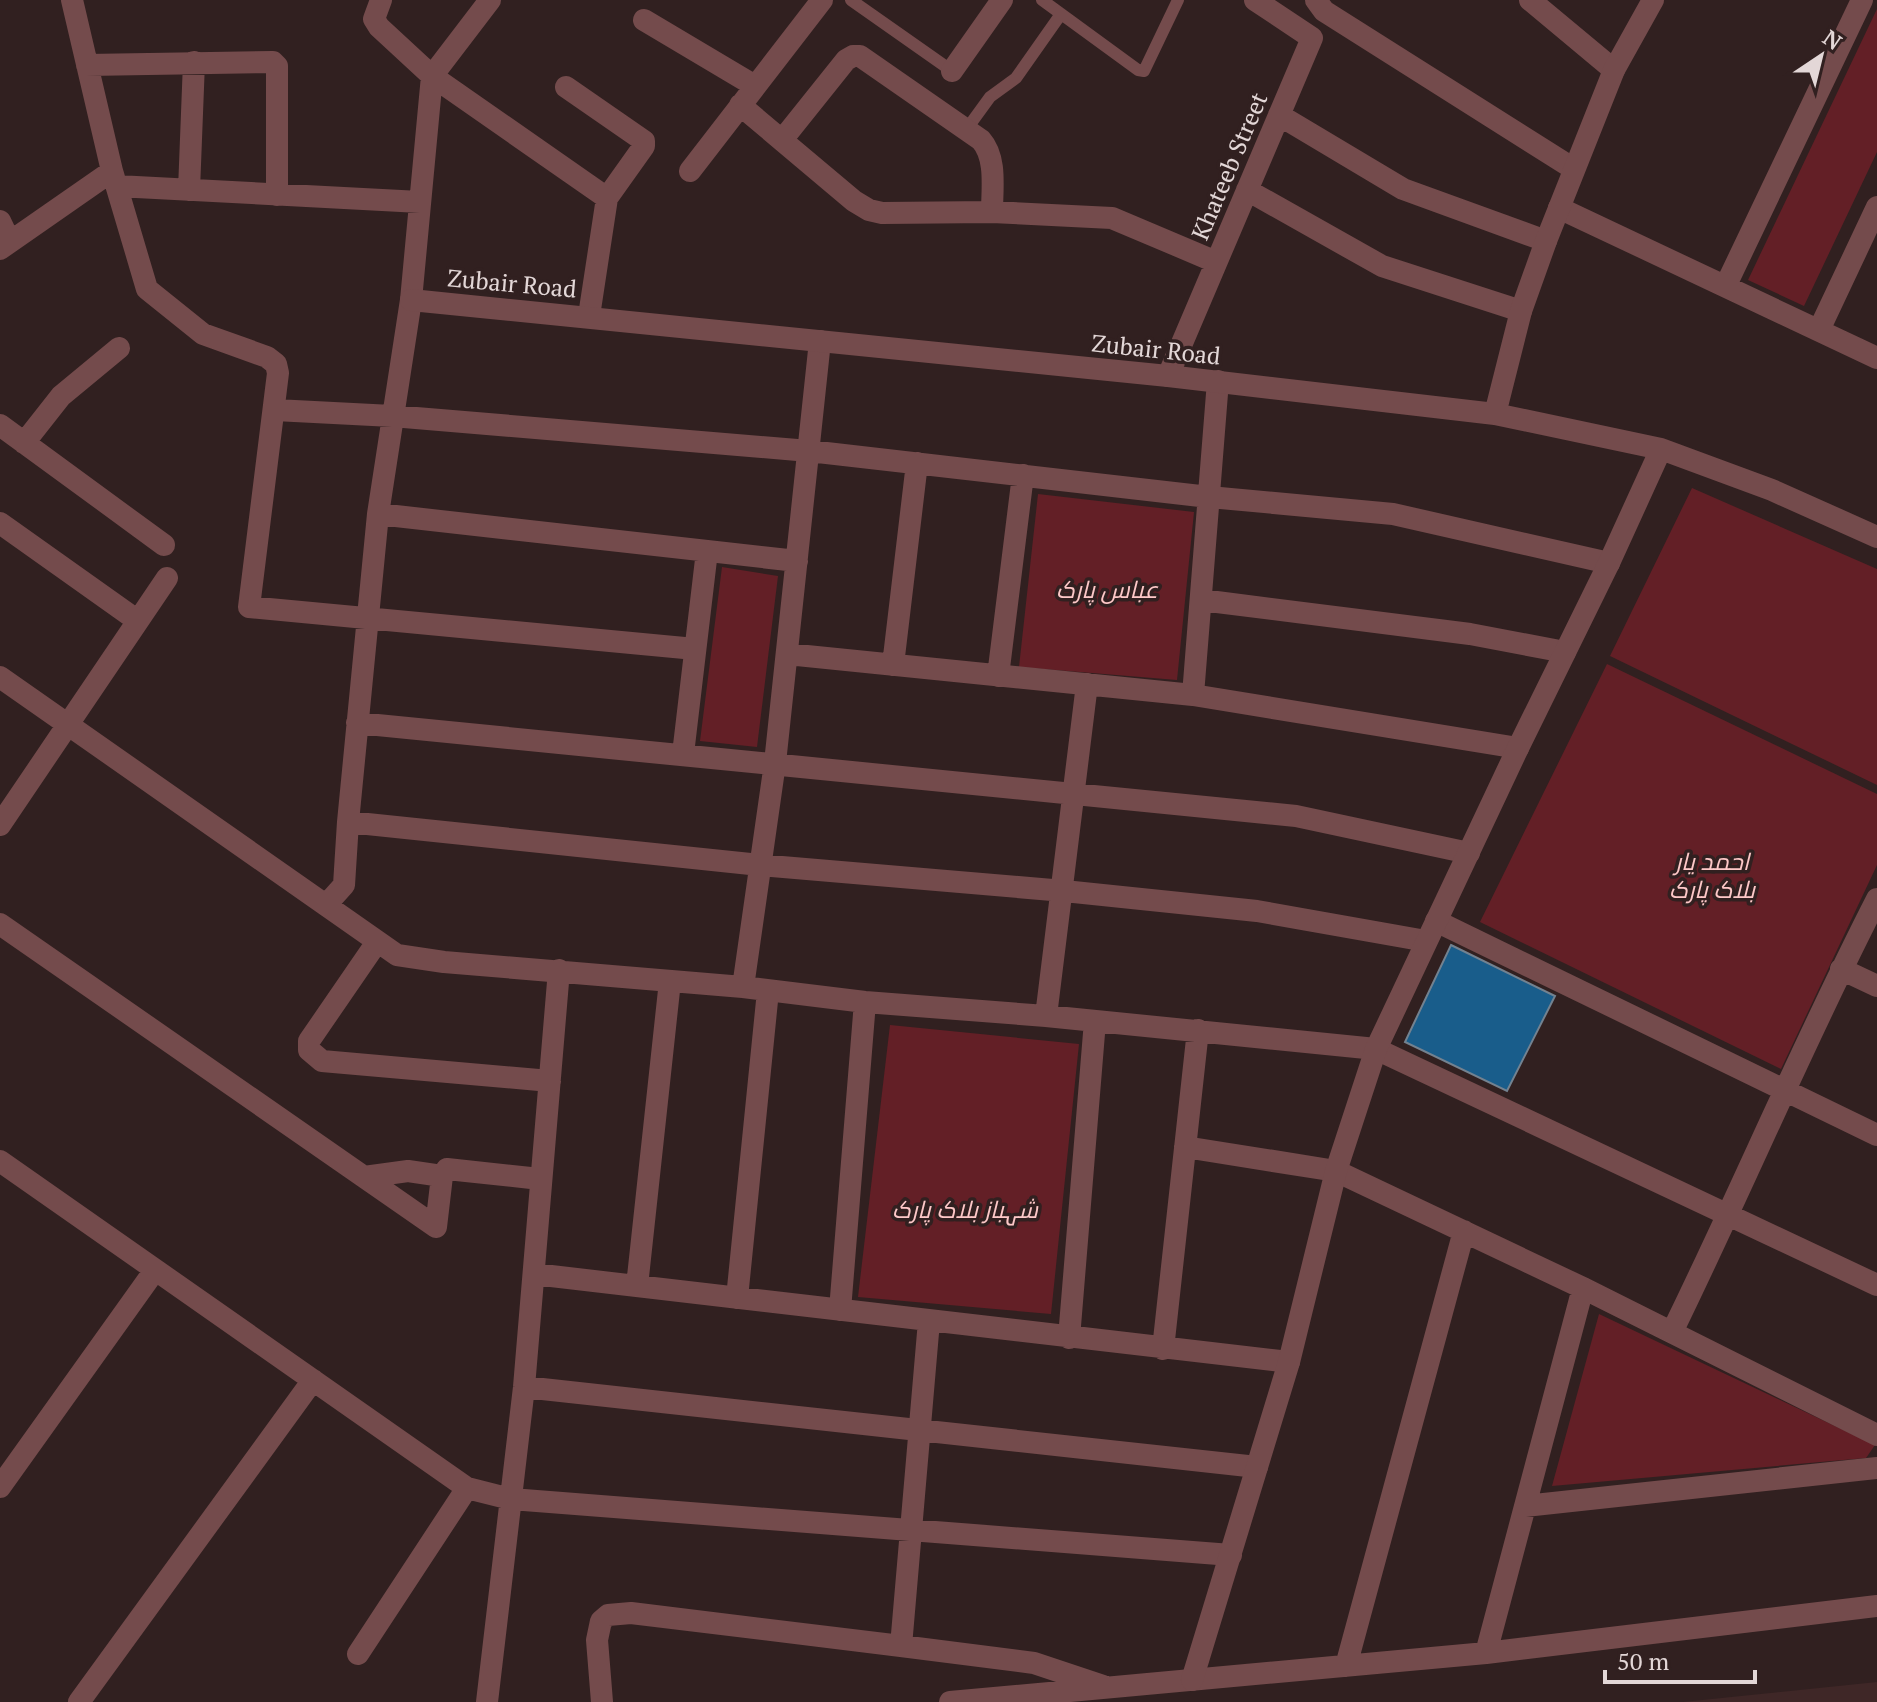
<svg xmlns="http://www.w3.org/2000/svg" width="1877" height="1702" font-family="'PT Serif',Cairo,serif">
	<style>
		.built { fill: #3f2727 }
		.green { fill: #631f26 }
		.building { fill: #195d8b; stroke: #738290; stroke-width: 2 }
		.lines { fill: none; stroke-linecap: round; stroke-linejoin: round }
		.service { stroke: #744b4c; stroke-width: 12 }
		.minor { stroke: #744b4c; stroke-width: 22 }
		.tertiary { stroke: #744b4c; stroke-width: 22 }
		.labels { text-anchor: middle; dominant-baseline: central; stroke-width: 7; stroke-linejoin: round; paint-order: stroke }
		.street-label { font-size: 24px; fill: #e3d7d7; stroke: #312020 }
		.park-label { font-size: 24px; font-style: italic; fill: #fec8c8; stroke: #312020 }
	</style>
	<rect width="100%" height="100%" fill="#312020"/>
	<path class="built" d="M1877,1682v20h-194z"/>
	<path class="green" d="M1877,9v143l-73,154 -56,-26z
		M1692,488l185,81v216l-267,-129z
		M1038,494l156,18 -17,168 -158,-13z
		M722,567l56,9 -21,171 -57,-6z
		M1607,664l270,130v71l-96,204 -301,-147z
		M890,1025l189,19 -28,270 -193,-17z
		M1599,1314l276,131 -9,13 -314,28z"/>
	<path class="building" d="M1451,945l104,51 -48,95 -102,-49z"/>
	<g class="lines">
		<path class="service" d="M851,0l101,71
			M1042,0l96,70 6,1 34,-71
			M966,130l24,-33 26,-19 45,-64"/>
		<path class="minor" d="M381,0l-7,19 5,8 53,49 175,122
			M1316,0l8,11 250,158
			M1530,0l84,70
			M644,20l111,66
			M87,65l186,-3 4,4v129
			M952,71l50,-71
			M566,87l78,54v5l-37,52 -18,118
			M740,105l114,96 15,9 13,3 110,-1 120,6 104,44
			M1279,115l124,74 143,52
			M782,140l64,-80 7,-4h7l121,84c16,18 11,49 11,72
			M112,171l35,118 56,45 64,23 9,7 2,9 -29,234 446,42
			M690,171l132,-171
			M117,186l303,16
			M189,190l5,-128
			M1247,190l135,76 139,45
			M1559,208l318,150
			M0,221l10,21
			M0,249l112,-78 -40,-171
			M1726,285l136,-285
			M1819,330l58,-123
			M1168,376l144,-338 -57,-38
			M275,410l117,6 417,35 400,46 184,17 216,49
			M0,425l164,120
			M24,443l37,-47 58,-48
			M378,514l419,47
			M0,523l138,98
			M1201,600l269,34 95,18
			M787,654l406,41 325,53
			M893,665l24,-202
			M998,676l25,-201
			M0,677l397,278 47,7 299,25 122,15 181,14 330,33 501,236
			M1193,695l25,-314
			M357,723l939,93 173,37
			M683,754l24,-203
			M348,822l412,43 304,26 193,20 169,30
			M0,825l167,-247
			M326,905l18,-20 4,-63 30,-308 33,-214 21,-224 58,-76
			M1436,921l441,214
			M0,924l436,303 6,-51 5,-7 93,10
			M377,942l-68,99v9l13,11 228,20
			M1841,969l36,17
			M743,987l32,-224 45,-422
			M1046,1016l41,-332
			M1185,1147l151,24 247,117 294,147
			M0,1161l467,327 44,11 720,56
			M364,1177l44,-6 34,5
			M534,1274l755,88
			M637,1286l33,-305
			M737,1298l31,-307
			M840,1310l25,-308
			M1672,1332c70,-143 132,-291 205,-433
			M1069,1338l26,-317
			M1163,1349l35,-319
			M524,1387l733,80
			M0,1487l155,-217
			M1525,1506l352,-38
			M901,1646l133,17 69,23
			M1486,1653l97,-365
			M358,1654l109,-166
			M1346,1666l118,-435
			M79,1702l234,-322
			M487,1702l37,-315 35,-417
			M602,1702l-5,-62 4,-19 7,-6 23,-2 270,33 28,-325
			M950,1702l536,-49 391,-47"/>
		<path class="tertiary" d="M411,300l757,76 327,38 166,35 111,41 105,47
			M1495,414l26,-103 25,-70 68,-171 39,-70
			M1192,1680l97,-318 47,-191 40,-122 142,-301 91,-185 52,-114"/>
	</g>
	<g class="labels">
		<g class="street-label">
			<text transform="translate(1229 166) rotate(-67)">Khateeb Street</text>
			<text transform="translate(512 283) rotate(5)">Zubair Road</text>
			<text transform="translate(1156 349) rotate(6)">Zubair Road</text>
		</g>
		<g class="park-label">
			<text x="1107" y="589">عباس پارک</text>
			<text x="1712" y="861">احمد یار<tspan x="1712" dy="28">بلاک پارک</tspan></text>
			<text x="965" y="1209">شہباز بلاک پارک</text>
		</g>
	</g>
	<g transform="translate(1821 56) rotate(35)" stroke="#312020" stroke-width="6" paint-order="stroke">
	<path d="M0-6L14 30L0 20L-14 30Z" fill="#e3d7d7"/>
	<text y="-12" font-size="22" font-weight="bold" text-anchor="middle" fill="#e3d7d7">N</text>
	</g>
	<path d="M1605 1670v12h150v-12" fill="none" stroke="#e3d7d7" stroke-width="4"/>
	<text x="1617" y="1670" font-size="24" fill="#e3d7d7" stroke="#312020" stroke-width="6" paint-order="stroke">50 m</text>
</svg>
